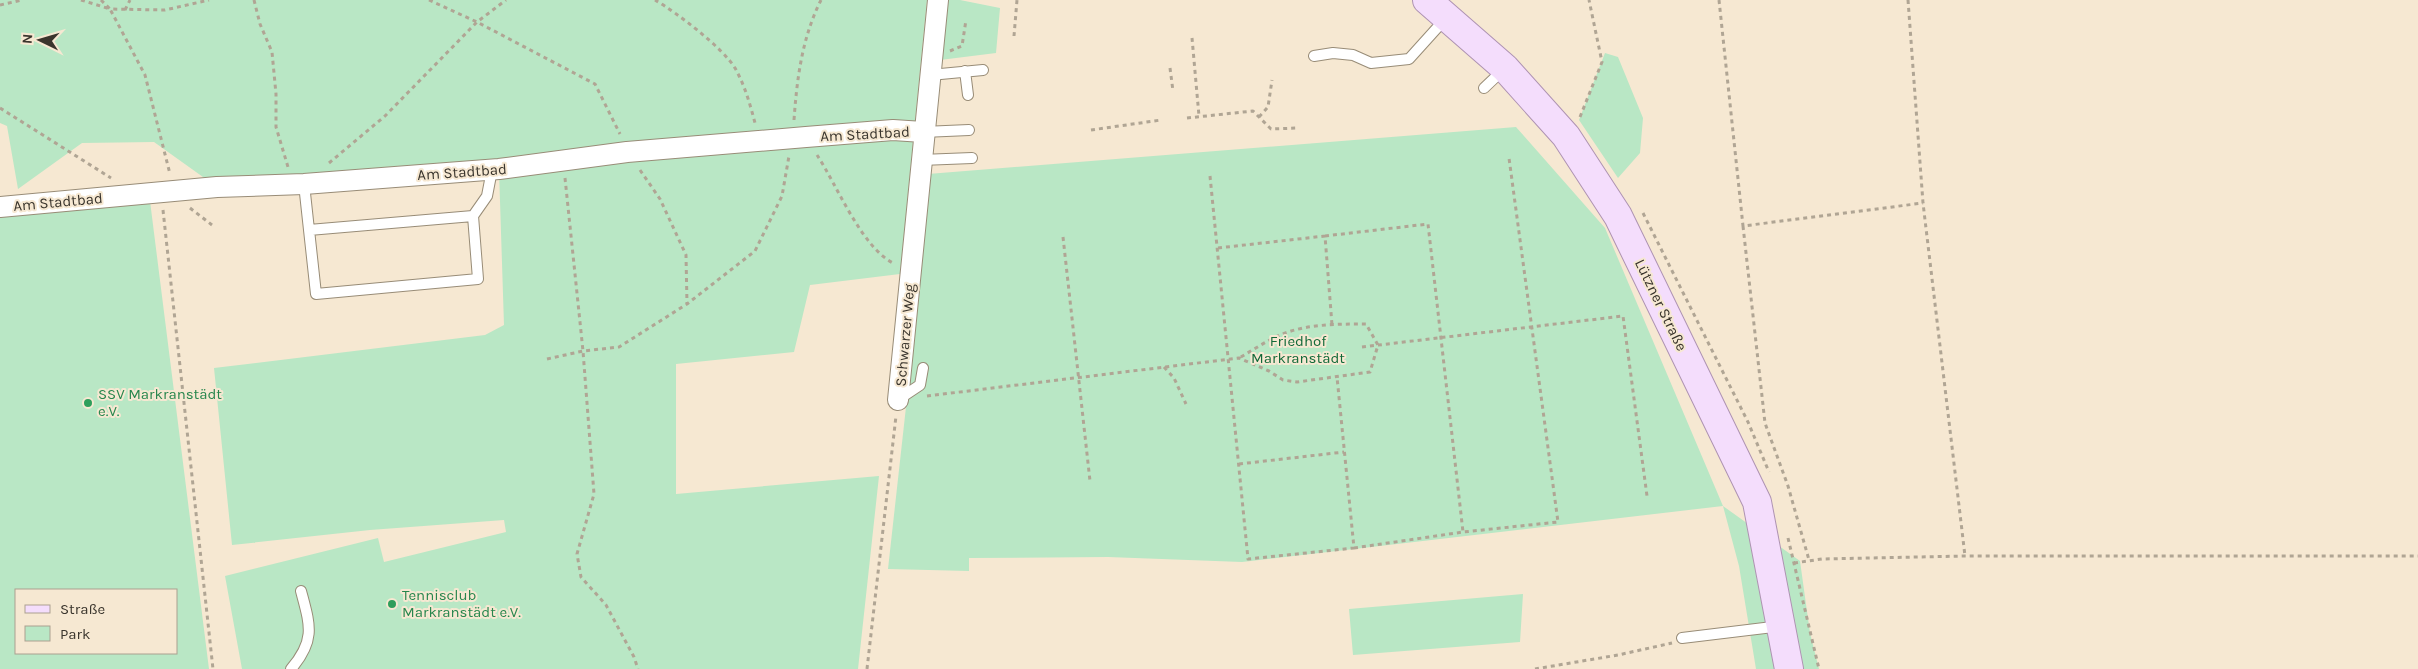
<svg xmlns="http://www.w3.org/2000/svg" width="2418" height="669" font-family="Karla,sans-serif">
	<style>
		.green { fill: #b9e7c5; fill-rule: evenodd }
		.lines { fill: none; stroke-linecap: round; stroke-linejoin: round }
		.service-casing { stroke: #988c77; stroke-width: 12 }
		.minor-casing { stroke: #988c77; stroke-width: 22 }
		.primary-casing { stroke: #ae93b2; stroke-width: 30 }
		.path { stroke: #b0a594; stroke-width: 3; stroke-dasharray: 4 4; stroke-linecap: butt }
		.service { stroke: #fff; stroke-width: 10 }
		.minor { stroke: #fff; stroke-width: 20 }
		.primary { stroke: #f4ddfc; stroke-width: 28 }
		.leisure-dot { fill: #2e9e5b; stroke: #f6e8d2; stroke-width: 2 }
		.labels { text-anchor: middle; dominant-baseline: central; stroke-width: 4; stroke-linejoin: round; paint-order: stroke }
		.street-label { font-size: 15px; fill: #3a352d; stroke: #f6e8d2 }
		.park-label { font-size: 15px; fill: #116938; stroke: #f6e8d2 }
		.leisure-label { font-size: 15px; fill: #27864d; stroke: #f6e8d2; text-anchor: start }
	</style>
	<rect width="100%" height="100%" fill="#f6e8d2"/>
	<path class="green" d="M0,0h927l-27,274 -90,11 -16,67 -118,12v130l203,-18 -21,193h-616l-17,-93 153,-38 6,24 122,-30 -2,-12 -134,10 -138,15 -18,-177 271,-33 19,-10 -5,-155 -282,17 -63,-45 -72,1 -64,46 -11,-63 -7,-3z
		M947,0h13l40,8 -4,45 -56,7z
		M1605,53l13,4 25,61 -3,35 -22,25 -39,-58z
		M1516,127l89,101 118,278 77,55 10,72 9,36h-63l-17,-103 -16,-60 -481,56 -134,-5 -139,1v13l-81,-2 21,-189 19,-206z
		M150,201l59,468h-209v-453zM16,590h160v63h-160z
		M1523,594l-3,48 -167,13 -4,-46z"/>
	<g class="lines">
		<defs>
			<path id="service" d="M1314,56l19,-3 20,2 18,8 38,-4 37,-41
				M965,71l3,24
				M930,75l53,-5
				M1484,88l20,-19
				M923,132l46,-2
				M921,160l51,-2
				M304,184l12,110 162,-15 -5,-63 14,-20 5,-26
				M309,230l164,-14
				M899,399l21,-14 3,-17
				M1682,638l99,-12
				M291,669c25,-29 19,-44 10,-78"/>
			<path id="minor" d="M0,207l217,-20 87,-3 195,-15 128,-17 179,-15 87,-7 30,2
				M898,400l40,-400"/>
			<path id="primary" d="M1427,0l78,68 61,68 52,80 139,286 32,167"/>
		</defs>
		<use href="#service" class="service-casing"/>
		<use href="#minor" class="minor-casing"/>
		<use href="#primary" class="primary-casing"/>
		<path class="path" d="M81,0l29,9 35,66 25,99
			M101,0l9,9 55,1 44,-10
			M254,0l6,24 12,28 4,42v33l12,40
			M429,0l48,22 118,62 25,50
			M655,0c21,12 68,48 80,68 10,18 15,36 20,55
			M1719,0l24,226 180,-23
			M1908,0l15,203 42,353
			M0,5l22,-5
			M125,10l5,-10
			M1014,36l3,-36
			M1192,38l7,78
			M950,51l12,-5 4,-26
			M1170,68l3,23
			M0,108l111,70
			M1259,117l9,-10 4,-27
			M1580,117l22,-55 -13,-62
			M1187,118l66,-7 18,18 27,-1
			M794,120c3,-42 8,-82 27,-120
			M1091,130l70,-10
			M817,155c20,30 45,94 78,109
			M329,163l56,-47 92,-94 29,-22
			M640,170l20,29 26,56 1,49
			M1210,176l38,383 106,-11 -17,-171
			M565,178l18,173 11,143 -17,60 4,23 25,28 28,52 4,12
			M190,208l22,17
			M163,210l50,459
			M1643,213l105,209 21,50
			M1743,226l22,197 23,63 21,74
			M1325,236l103,-12 35,308
			M1063,237l27,244
			M1218,248l107,-12 7,89
			M1362,347l261,-31 24,180
			M547,359l36,-8 36,-4 68,-43 68,-53 27,-55 7,-40
			M1164,367l10,11 12,26
			M927,396l312,-38 30,13 14,9 14,2 73,-10 8,-27 -12,-21c-26,0 -54,0 -78,8 -18,6 -33,17 -49,26
			M1239,464l105,-12
			M1788,538l31,131
			M1354,548l109,-16 95,-10 -49,-364
			M1794,563l28,-4 143,-3h453
			M867,669l29,-253
			M1535,669l83,-14 54,-12"/>
		<use href="#service" class="service"/>
		<use href="#minor" class="minor"/>
		<use href="#primary" class="primary"/>
	</g>
	<g class="leisure-dot">
		<circle cx="88" cy="403" r="5"/>
		<circle cx="392" cy="604" r="5"/>
	</g>
	<g class="labels">
		<g class="street-label">
			<text transform="translate(865 134) rotate(-3)">Am Stadtbad</text>
			<text transform="translate(462 172) rotate(-4)">Am Stadtbad</text>
			<text transform="translate(58 202) rotate(-5)">Am Stadtbad</text>
			<text transform="translate(1661 305) rotate(64)">Lützner Straße</text>
			<text transform="translate(905 335) rotate(-85)">Schwarzer Weg</text>
		</g>
		<g class="park-label">
			<text x="1298" y="341">Friedhof<tspan x="1298" dy="17">Markranstädt</tspan></text>
		</g>
		<g class="leisure-label">
			<text x="98" y="394">SSV Markranstädt<tspan x="98" dy="17">e.V.</tspan></text>
			<text x="402" y="595">Tennisclub<tspan x="402" dy="17">Markranstädt e.V.</tspan></text>
		</g>
	</g>
	<rect x="15" y="589" width="162" height="65" fill="#f6e8d2" stroke="#aba090"/>
	<rect x="25" y="605" width="25" height="8" fill="#f4ddfc" stroke="#aba090"/>
	<text x="60" y="614" font-size="15" fill="#3a352d">Straße</text>
	<rect x="25" y="626" width="25" height="15" fill="#b9e7c5" stroke="#aba090"/>
	<text x="60" y="639" font-size="15" fill="#3a352d">Park</text>
	<g transform="translate(40 40) rotate(275)" stroke="#f6e8d2" stroke-width="4" paint-order="stroke">
	<path d="M0-4L9 19L0 12L-9 19Z" fill="#3a352d"/>
	<text y="-8" font-size="14" font-weight="bold" text-anchor="middle" fill="#3a352d">N</text>
	</g>
</svg>
